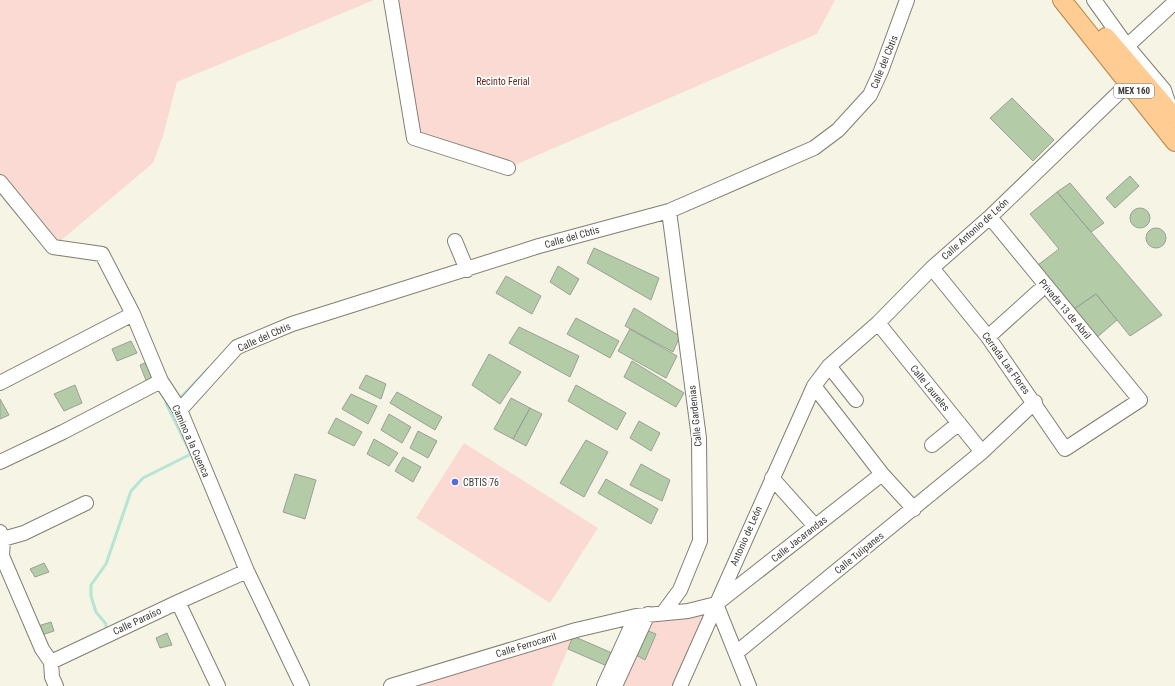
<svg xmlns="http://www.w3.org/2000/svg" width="1175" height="686" font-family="'Roboto Condensed',sans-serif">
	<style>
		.green { fill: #fbdad3 }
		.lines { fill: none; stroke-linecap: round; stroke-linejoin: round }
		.stream { stroke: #b5e5d3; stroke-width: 3 }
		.building { fill: #b3cca7; stroke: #99a194 }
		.minor-casing { stroke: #817f71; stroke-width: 16 }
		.major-casing { stroke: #bb8444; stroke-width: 20 }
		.minor { stroke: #fff; stroke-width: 14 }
		.major { stroke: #ffcd94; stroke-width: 18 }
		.poi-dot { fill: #576be2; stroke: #fff; stroke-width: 1.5 }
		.labels { text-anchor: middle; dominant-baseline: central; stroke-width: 3.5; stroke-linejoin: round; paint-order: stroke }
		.shield { fill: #fff; stroke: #767672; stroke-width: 1 }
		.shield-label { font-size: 9px; font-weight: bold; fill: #3c3b35 }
		.street-label { font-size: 10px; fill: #3c3b35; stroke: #fff }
		.park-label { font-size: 10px; fill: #63291e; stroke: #fff }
		.poi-label { font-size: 10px; fill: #3c3b35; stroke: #fff; text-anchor: start }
	</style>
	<rect width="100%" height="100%" fill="#f6f4e5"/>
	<path class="green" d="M0,0h374l-197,82 -14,54 -10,27 -100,84 -53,-69z
		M394,0h441l-18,34 -309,134 -94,-30z
		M464,443l134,85 -48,75 -134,-85z
		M716,604l-36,82h-65l33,-72z
		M576,630l-24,56h-155z"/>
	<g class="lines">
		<path class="stream" d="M181,397l28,-29
			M106,631v-7l-10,-12 -5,-16v-11l15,-21 25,-73 12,-13 48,-24 -25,-51"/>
	</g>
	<path class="building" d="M1012,98l42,42 -21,21 -43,-43z
		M1130,176l9,10 -24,22 -9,-10z
		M1070,183l34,40 -13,9 -34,-40z
		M1057,192l34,40 71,83 -32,21 -34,-42 -25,17 -37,-43 25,-19 -29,-35z
		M1130 218a10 10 0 1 1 20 0a10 10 0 1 1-20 0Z
		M1146 238a10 10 0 1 1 20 0a10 10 0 1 1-20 0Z
		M594,248l65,30 -8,22 -64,-37z
		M558,266l21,13 -9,16 -20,-13z
		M506,276l35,20 -9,18 -36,-21z
		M1096,294l21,26 -22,19 -24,-28z
		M634,308l46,28 -7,16 -48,-26z
		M576,318l43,23 -9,17 -43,-24z
		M519,327l60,29 -9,21 -61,-34z
		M630,329l47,27 -11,22 -48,-27z
		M131,341l6,12 -20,8 -5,-12z
		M489,354l32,18 -21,32 -28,-19z
		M152,360l8,18 -13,5 -7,-18z
		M632,361l52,32 -8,14 -52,-30z
		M366,375l20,9 -5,15 -22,-11z
		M75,385l7,18 -18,8 -10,-17z
		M576,385l50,28 -9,17 -49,-29z
		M397,392l45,25 -7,13 -45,-27z
		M351,394l26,12 -9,18 -26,-15z
		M511,398l19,10 -17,31 -19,-10z
		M0,399l9,16 -9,4z
		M530,408l12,6 -16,32 -13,-7z
		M389,414l22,13 -9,16 -21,-13z
		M336,418l26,14 -8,14 -26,-13z
		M639,421l21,12 -9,18 -21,-13z
		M418,431l19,10 -9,17 -18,-10z
		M374,439l24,14 -9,13 -22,-12z
		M586,440l22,12 -24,45 -24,-14z
		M403,457l18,10 -8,15 -18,-11z
		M641,464l29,16 -8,21 -32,-16z
		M295,474l21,6 -11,39 -22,-7z
		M606,479l52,30 -7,15 -53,-31z
		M44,563l5,9 -14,5 -5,-8z
		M51,622l3,9 -12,4 -4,-9z
		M643,629l13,5 -11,26 -13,-7z
		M167,633l5,12 -12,3 -4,-10z
		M573,636l39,17 -5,13 -39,-17z"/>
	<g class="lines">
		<defs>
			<path id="minor" d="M391,0l23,138 94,30
				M1094,0l33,46 37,44 6,18
				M1127,46l48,-44
				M0,182l53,65 49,7 31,60 28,67 19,29 67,161 55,115
				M455,241l12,29
				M932,268l56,69 77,112 75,-49 -150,-183
				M878,323l104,129
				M988,337l51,-46
				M829,366l27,34
				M0,383l133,-69
				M814,386l68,88 32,35
				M180,410l57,-63 55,-23 247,-78 130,-35 145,-63 24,-18 32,-35 11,-24 26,-71
				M932,445l27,-22
				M0,462l63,-30 98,-51
				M772,478l43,48
				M0,532l3,7 -1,17 40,93 9,13 1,15 4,9
				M3,539l21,-6 62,-30
				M178,602l40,84
				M716,604l33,82
				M663,613l17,-23 20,-49 -1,-103 -30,-227
				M736,653l246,-201 53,-50
				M51,662l127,-60 69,-31
				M391,686l185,-56 60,-14 52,-5 28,-7 166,-130
				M604,686l32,-70
				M615,686l33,-72
				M680,686l134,-300 15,-20 49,-43 54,-55 58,-51 145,-140"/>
			<path id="major" d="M1062,0l113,142
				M1106,37l69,81"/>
		</defs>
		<use href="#minor" class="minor-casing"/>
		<use href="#major" class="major-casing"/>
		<use href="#minor" class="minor"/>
		<use href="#major" class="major"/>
	</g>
	<circle class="poi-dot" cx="455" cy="482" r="4"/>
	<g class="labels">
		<rect class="shield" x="1114" y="84" width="40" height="14" rx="3"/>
		<g class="shield-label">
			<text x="1134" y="91">MEX 160</text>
		</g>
		<g class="street-label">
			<text transform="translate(884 62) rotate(-68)">Calle del Cbtis</text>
			<text transform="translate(975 229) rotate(-42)">Calle Antonio de León</text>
			<text transform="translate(572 237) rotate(-16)">Calle del Cbtis</text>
			<text transform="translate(1065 309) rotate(50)">Privada 13 de Abril</text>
			<text transform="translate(264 337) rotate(-24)">Calle del Cbtis</text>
			<text transform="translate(1006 363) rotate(54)">Cerrada Las Flores</text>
			<text transform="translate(930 388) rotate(51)">Calle Laureles</text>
			<text transform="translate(695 416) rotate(-96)">Calle Gardenias</text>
			<text transform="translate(191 441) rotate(66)">Camino a la Cuenca</text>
			<text transform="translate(746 536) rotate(-66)">Antonio de León</text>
			<text transform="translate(799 539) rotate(-38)">Calle Jacarandas</text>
			<text transform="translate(859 553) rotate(-39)">Calle Tulipanes</text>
			<text transform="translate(137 621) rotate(-25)">Calle Paraíso</text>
			<text transform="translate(526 645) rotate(-17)">Calle Ferrocarril</text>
		</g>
		<g class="park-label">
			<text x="503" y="81">Recinto Ferial</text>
		</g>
		<g class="poi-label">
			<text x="463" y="482">CBTIS 76</text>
		</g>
	</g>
</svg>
